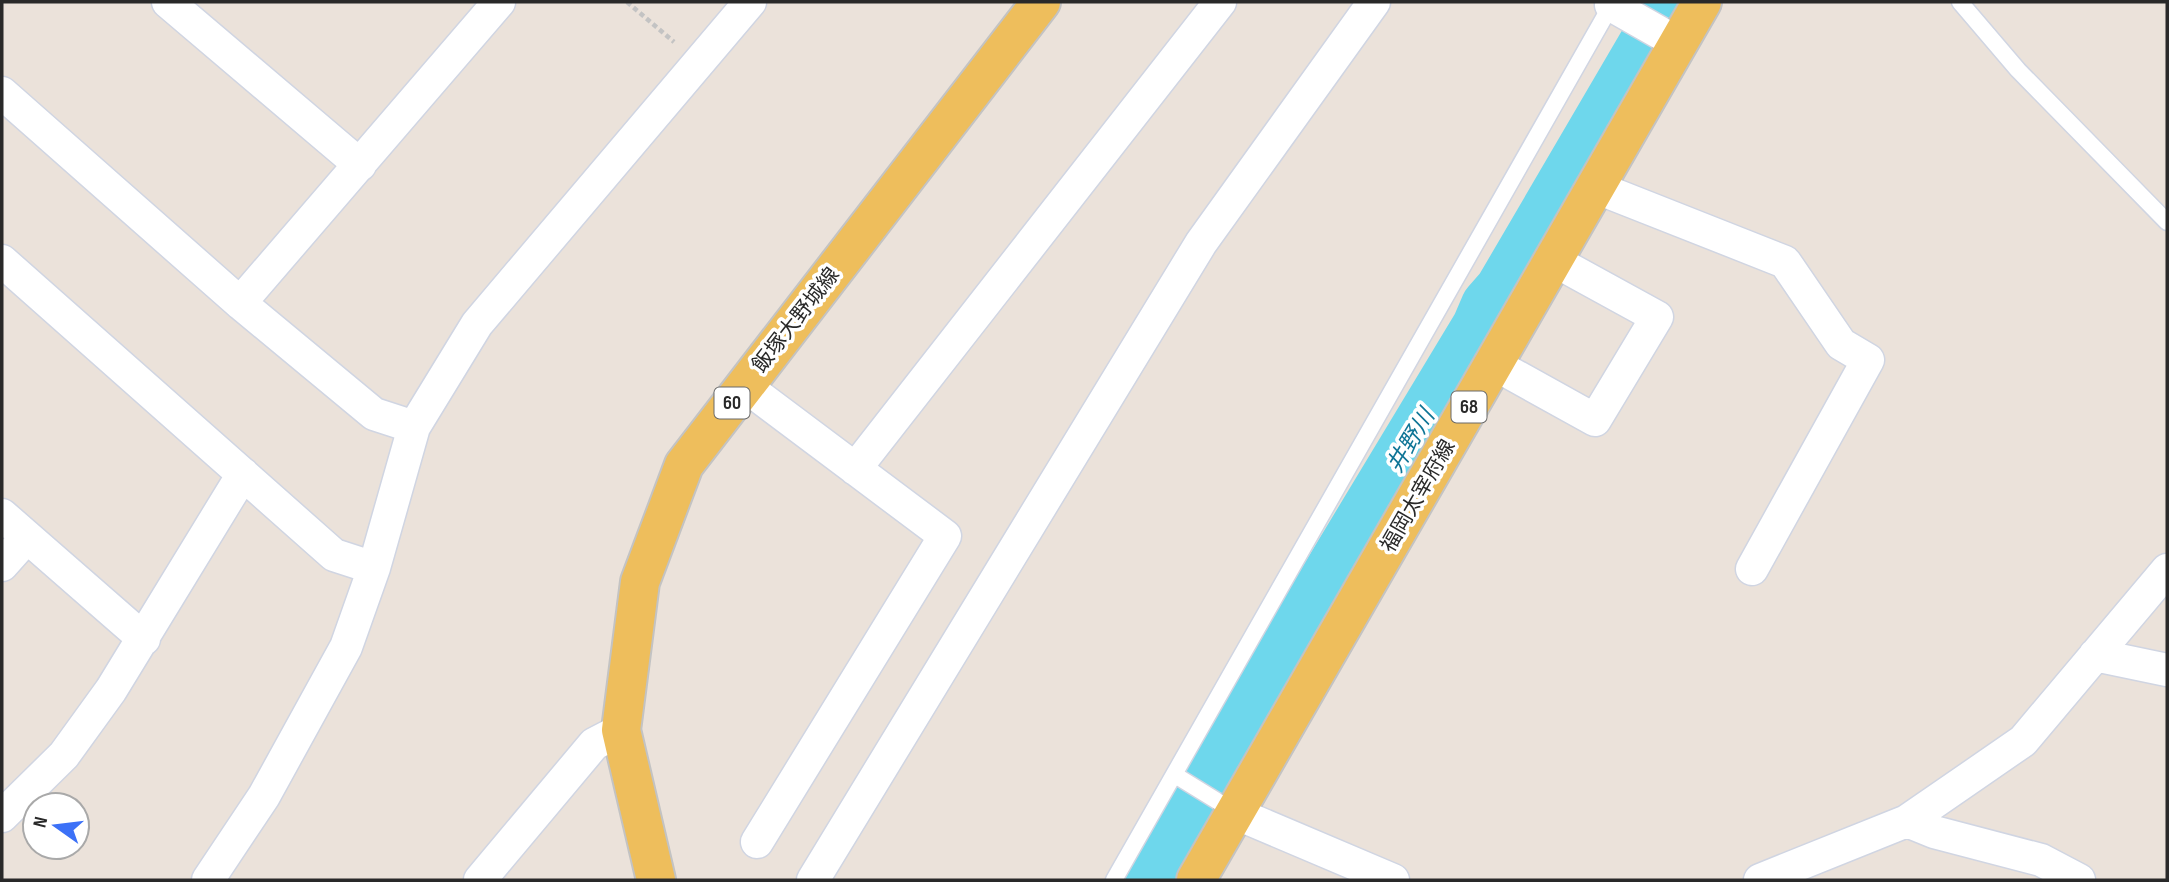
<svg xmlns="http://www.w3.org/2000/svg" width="2169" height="882" font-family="'Sofia Sans Condensed','Noto Sans JP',sans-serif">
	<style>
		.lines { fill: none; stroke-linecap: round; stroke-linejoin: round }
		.river { stroke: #6ed7ec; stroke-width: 61 }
		.service-casing { stroke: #d0d5e2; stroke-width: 19 }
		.minor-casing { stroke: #d0d5e2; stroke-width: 35 }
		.primary-casing { stroke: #c3c3c3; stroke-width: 42 }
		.path { stroke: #c3c3c3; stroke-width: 4.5; stroke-dasharray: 5 3.5; stroke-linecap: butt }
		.service { stroke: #fff; stroke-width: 16 }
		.minor { stroke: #fff; stroke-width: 32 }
		.primary { stroke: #eebe5c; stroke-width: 38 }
		.labels { text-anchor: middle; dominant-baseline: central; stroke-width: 7; stroke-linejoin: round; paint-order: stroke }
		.shield { fill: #fff; stroke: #696969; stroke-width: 2 }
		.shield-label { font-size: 19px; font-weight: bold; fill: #292929 }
		.street-label { font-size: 21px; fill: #292929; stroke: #fff }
		.water-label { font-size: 23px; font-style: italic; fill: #0f7596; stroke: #fff }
	</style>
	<rect width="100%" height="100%" fill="#ebe2da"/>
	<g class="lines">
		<path class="river" d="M1149,880l333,-552 9,-21 14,-16 169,-289"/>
		<defs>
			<path id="service" d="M1960,2l58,68 149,152
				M1175,775l60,37
				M1114,880l499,-878"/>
			<path id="minor" d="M168,2l192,163
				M1611,5l67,38
				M2,93l238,210 134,111 40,13
				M1595,187l190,75 56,82 27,16 -116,209
				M2,261l332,294 40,13
				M240,303l259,-301
				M1494,364l101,56 62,-103 -104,-57
				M745,386l200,150 -188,306
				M855,469l365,-467
				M2,515l142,124
				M2,565l25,-28
				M2095,655l72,15
				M1235,813l158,67
				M2,816l62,-61 47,-65 132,-216
				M1907,821l27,11 107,28 38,20
				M208,880l56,-84 82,-149 28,-79 40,-141 63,-103 273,-322
				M480,880l114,-136 27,-14
				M813,880l388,-637 173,-241
				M1760,880l147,-59 116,-80 144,-171"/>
			<path id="primary" d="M656,880l-35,-150 19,-148 44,-117 357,-463
				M1196,880l506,-878"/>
		</defs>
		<use href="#service" class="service-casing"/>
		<use href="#minor" class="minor-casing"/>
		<use href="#primary" class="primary-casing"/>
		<path class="path" d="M627,2l47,40"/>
		<use href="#service" class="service"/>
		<use href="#minor" class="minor"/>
		<use href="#primary" class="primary"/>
	</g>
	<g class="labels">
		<g class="shield">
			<rect x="714.5" y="387.5" width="35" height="31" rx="5"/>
			<rect x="1451.5" y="391.5" width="35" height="31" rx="5"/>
		</g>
		<g class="shield-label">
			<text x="732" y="403">60</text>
			<text x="1469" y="407">68</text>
		</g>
		<g class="street-label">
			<text transform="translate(796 320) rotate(-52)">飯塚大野城線</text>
			<text transform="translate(1418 496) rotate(-60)">福岡太宰府線</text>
		</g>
		<g class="water-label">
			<text transform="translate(1411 441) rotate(-59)">井野川</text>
		</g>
	</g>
	<rect width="2169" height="882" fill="none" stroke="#292929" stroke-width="7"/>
	<g transform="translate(56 826) rotate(284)"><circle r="33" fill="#ffffff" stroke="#a9a9a9" stroke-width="2"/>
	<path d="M0-5L12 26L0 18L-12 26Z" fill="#3c71f7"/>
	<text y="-10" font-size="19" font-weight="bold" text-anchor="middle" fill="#292929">N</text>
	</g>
</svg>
